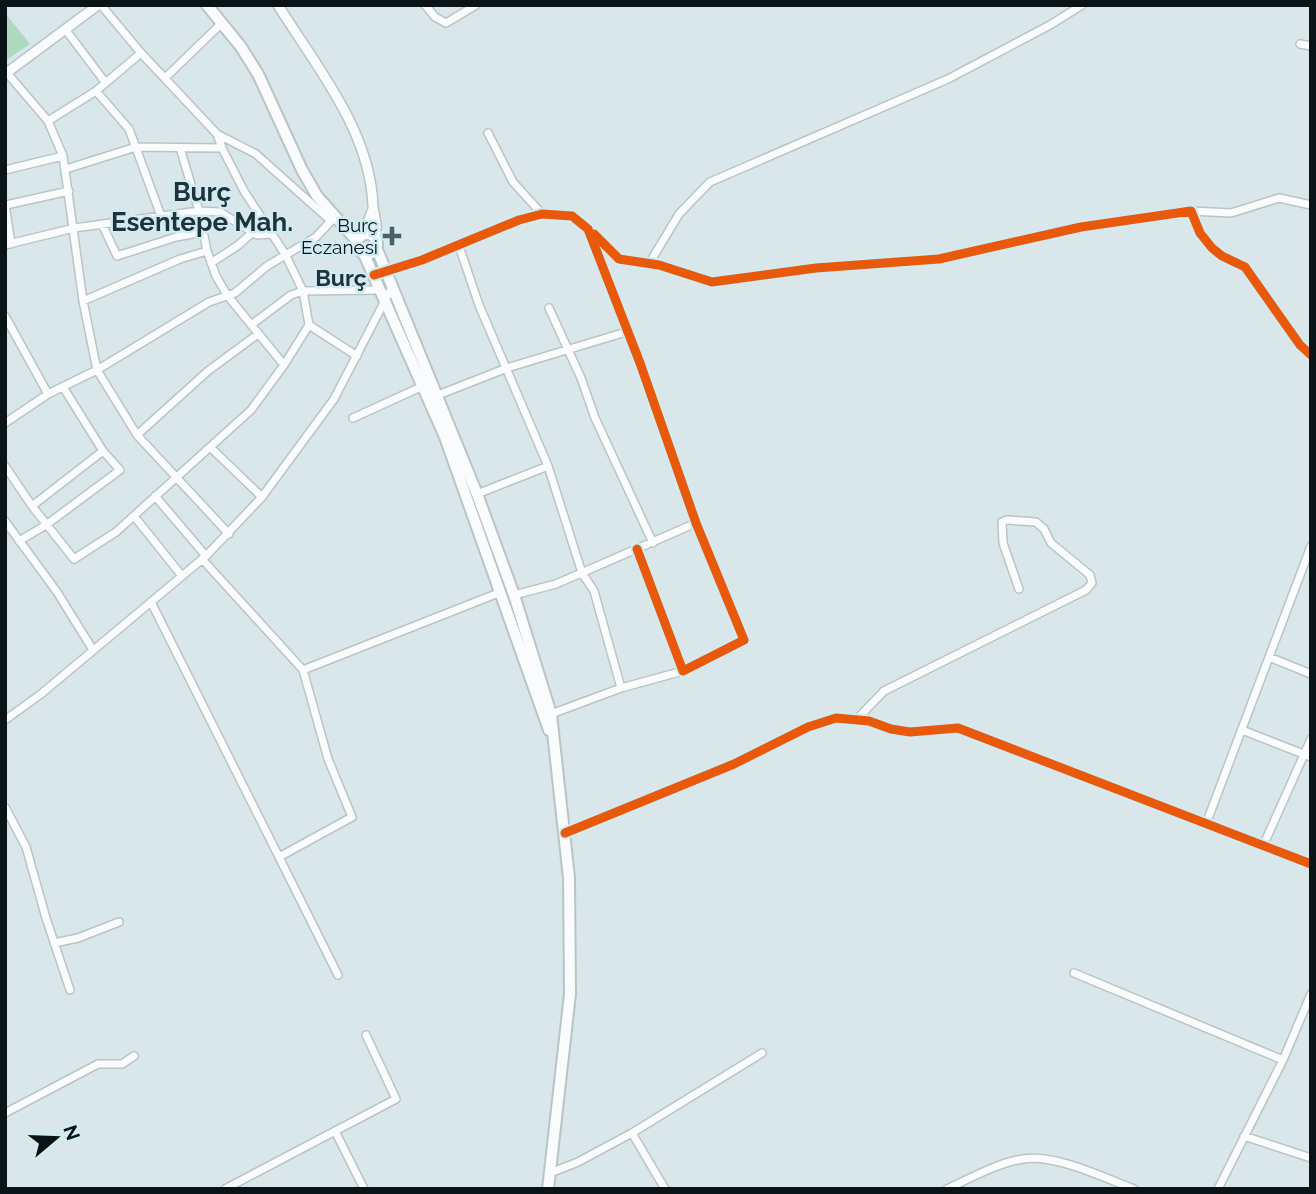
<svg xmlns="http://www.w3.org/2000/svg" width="1316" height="1194" font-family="Raleway,sans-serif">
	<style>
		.green { fill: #aedabd }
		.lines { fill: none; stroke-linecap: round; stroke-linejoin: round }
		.minor-casing { stroke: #b9c4c7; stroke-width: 10 }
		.tertiary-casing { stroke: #b9c4c7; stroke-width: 12 }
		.secondary-casing { stroke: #b9c4c7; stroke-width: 14 }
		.minor { stroke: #f9fbfc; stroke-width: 7 }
		.tertiary { stroke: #f9fbfc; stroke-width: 9 }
		.secondary { stroke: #f9fbfc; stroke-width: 10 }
		.cycleway-casing { stroke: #d1ebf3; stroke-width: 13 }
		.cycleway { stroke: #e8590c; stroke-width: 9 }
		.poi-dot { fill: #525d61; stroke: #d1ebf3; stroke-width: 2.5 }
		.labels { text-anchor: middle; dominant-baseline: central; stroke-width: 5; stroke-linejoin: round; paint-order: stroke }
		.poi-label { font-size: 19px; fill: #0a1316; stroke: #d1ebf3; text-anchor: end }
		.quarter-label { font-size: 23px; font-weight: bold; fill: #1e3339; stroke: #d1ebf3 }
		.district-label { font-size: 26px; font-weight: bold; fill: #1e3339; stroke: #d1ebf3 }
	</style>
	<rect width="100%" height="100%" fill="#d9e7eb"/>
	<path class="green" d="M5,13l25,31 -25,17z"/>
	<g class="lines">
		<defs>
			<path id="minor" d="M101,5l40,48 76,81 5,14 22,43 41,63 18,37 6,34 48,31
				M425,5l10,12 11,6 30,-18
				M65,29l40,53
				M1300,44l11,2
				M7,73l41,48 15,35 20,145 14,69 40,65 92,99
				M165,78l57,-55
				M96,91l33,38 32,87
				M48,121l48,-30 45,-38
				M488,133l25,49 29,32
				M217,134l39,20 75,67
				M180,148l19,63 8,40 9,25 11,19 57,70
				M66,169l70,-22 86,1
				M5,170l58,-14
				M5,204l6,40
				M6,205l63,-14
				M1191,211l40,2 48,-15 32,7
				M102,224l15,32 59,-19 27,-5
				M591,232l28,27 40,6 53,17 104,-14 123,-9 142,-32 110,-16 9,22 12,15 10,8 23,11 55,78 11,10
				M5,245l69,-17 125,-17 21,1 37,23 14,-1
				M459,246l20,59 69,161 34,107 12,18 27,97
				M211,263l26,-17 15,-13
				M649,264l30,-50 31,-32 238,-103 102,-54 32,-20
				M374,275l48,-15 97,-40 23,-6 30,2 16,13 52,134 56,160 48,117 -61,31 -46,-122
				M83,301l97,-42 27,-8
				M549,308l32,70 14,40 58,125
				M5,316l43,78
				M251,325l40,-30 12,-4 78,-1
				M438,395l69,-27 119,-36
				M353,418l70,-32
				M5,423l43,-29 49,-24 112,-68 26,-9 32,-27 49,-29 15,-16 5,-2
				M137,435l71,-64 50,-37
				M211,448l51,49
				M5,466l27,40 42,53 42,-27 135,-122 33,-45 25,-40
				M477,494l71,-28
				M155,496l51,60
				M32,506l71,-55
				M134,516l48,60
				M5,521l52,71 36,58
				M19,541l27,-16 74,-55 -17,-19 -40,-64
				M202,559l101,111
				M514,595l42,-11 140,-61
				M151,602l128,255
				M1269,657l42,17
				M551,714l70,-26 62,-17
				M5,720l36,-26 165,-138 56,-59 72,-98 58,-112
				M856,720l28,-29 202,-101 6,-7 -2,-8 -39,-32 -7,-14 -8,-7 -29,-2 -5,2 1,21 16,46
				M1242,730l69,27
				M5,807l21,40 20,71 24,72
				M1206,824l105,-278
				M565,833l169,-69 74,-37 28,-9 33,3 22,8 19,3 48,-4 353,136
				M1263,846l48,-107
				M54,943l24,-5 41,-16
				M1074,973l209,87
				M338,975l-59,-118 73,-40 -24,-58 -25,-89 198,-78
				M5,1113l93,-49h24l12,-8
				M335,1131l29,58
				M632,1133l33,56
				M1244,1136l67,22
				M550,1173l28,-11 54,-29 130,-80
				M225,1189l171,-90 -30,-64
				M947,1189c24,-11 50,-26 76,-30 33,-5 79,18 111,30
				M1218,1189l65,-129 28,-66"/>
			<path id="tertiary" d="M278,5c39,63 92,125 95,201 1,12 6,20 1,32
				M5,74l93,-69
				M363,235l10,-26"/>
			<path id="secondary" d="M207,5l34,42 17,27 44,96 15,26 40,45
				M357 244a10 10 0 1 1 20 0a10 10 0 1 1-20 0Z
				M376,247l101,247 37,101 37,119 18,164 1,116 -22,195
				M364,254l81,183 104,293"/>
		</defs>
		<use href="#minor" class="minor-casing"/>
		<use href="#tertiary" class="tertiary-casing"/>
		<use href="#secondary" class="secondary-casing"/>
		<use href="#minor" class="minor"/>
		<use href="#tertiary" class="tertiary"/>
		<use href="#secondary" class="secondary"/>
		<defs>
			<path id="cycleway" d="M594,234l25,25 40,6 53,17 104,-14 123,-9 142,-32 110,-16 9,22 12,15 10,8 23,11 55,78 11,10
				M374,275l48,-15 97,-40 23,-6 30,2 16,13 52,134 56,160 48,117 -61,31 -46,-122
				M565,833l169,-69 74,-37 28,-9 33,3 22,8 19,3 48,-4 353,136"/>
		</defs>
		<use href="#cycleway" class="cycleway-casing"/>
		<use href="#cycleway" class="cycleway"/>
	</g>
	<path class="poi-dot" d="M388.5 225.5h7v7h7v7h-7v7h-7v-7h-7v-7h7z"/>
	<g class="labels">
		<g class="poi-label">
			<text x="378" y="225">Burç<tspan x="378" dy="22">Eczanesi</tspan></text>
		</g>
		<g class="quarter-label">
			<text x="341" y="277">Burç</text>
		</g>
		<g class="district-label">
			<text x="202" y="192">Burç<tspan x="202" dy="30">Esentepe Mah.</tspan></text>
		</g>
	</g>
	<rect width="1316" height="1194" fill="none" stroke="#0a1316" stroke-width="14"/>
	<g transform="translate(56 1138) rotate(71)" stroke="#d1ebf3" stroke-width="5" paint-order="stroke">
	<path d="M0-5L12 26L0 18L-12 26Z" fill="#0a1316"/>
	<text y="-10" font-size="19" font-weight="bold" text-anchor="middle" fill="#0a1316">N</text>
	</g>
</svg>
